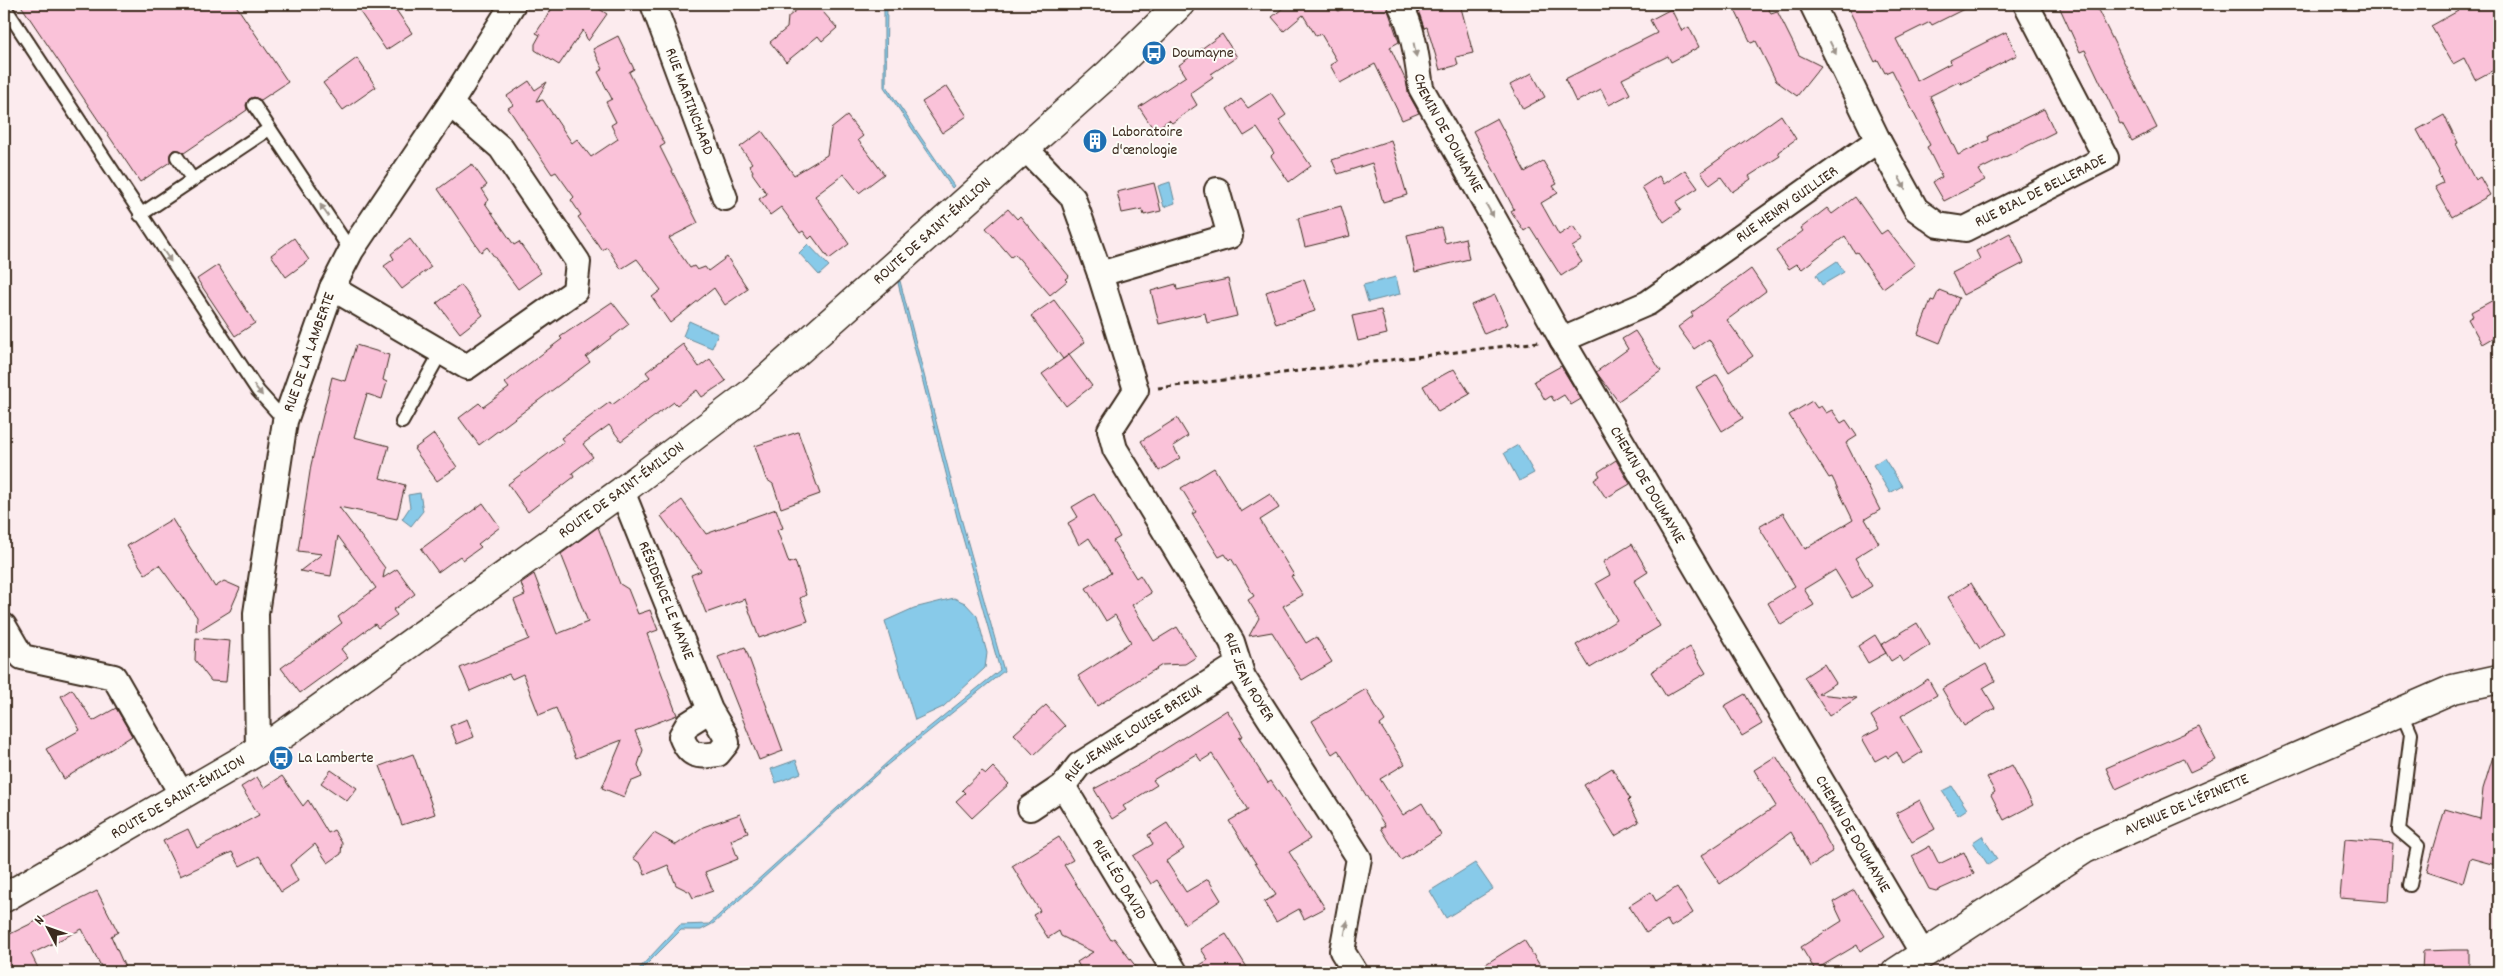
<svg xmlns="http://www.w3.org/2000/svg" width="2503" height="976" font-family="Dekko,sans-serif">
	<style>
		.water { fill: #88cae9; stroke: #698a98 }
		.building { fill: #fac2d9; stroke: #3b2a1e }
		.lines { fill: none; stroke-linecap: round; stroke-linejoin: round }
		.service-casing { stroke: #3b2a1e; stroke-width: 16 }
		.minor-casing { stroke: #3b2a1e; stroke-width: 28 }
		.tertiary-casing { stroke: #3b2a1e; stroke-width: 31 }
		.path { stroke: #3b2a1e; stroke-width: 3; stroke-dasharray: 5 4; stroke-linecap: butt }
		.service { stroke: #fdfcf7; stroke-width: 12 }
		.minor { stroke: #fdfcf7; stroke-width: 24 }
		.tertiary { stroke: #fdfcf7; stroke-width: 28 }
		.oneway { fill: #9c938a }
		.labels { text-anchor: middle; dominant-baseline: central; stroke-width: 4; stroke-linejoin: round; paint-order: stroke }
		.poi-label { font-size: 16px; fill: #3b2a1e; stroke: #fdfcf7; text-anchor: start }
		.street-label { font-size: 16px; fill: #3b2a1e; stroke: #fdfcf7 }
	</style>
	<rect width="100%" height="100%" fill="#fcebee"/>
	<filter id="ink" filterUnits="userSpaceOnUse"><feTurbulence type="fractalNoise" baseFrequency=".02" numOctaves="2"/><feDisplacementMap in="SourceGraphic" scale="10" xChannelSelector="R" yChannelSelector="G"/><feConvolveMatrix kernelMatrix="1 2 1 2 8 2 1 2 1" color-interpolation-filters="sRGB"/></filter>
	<g filter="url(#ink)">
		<path class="water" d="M884,4h3l-1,82 68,100 -2,2 -68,-101z
			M1170,182l5,21 -11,4 -6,-21z
			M808,244l21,22 -10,9 -20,-22z
			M1837,261l7,11 -22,13 -6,-10z
			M1396,277l4,17 -32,8 -5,-17z
			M900,281l59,230 45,160 -118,95 -172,157 -13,7h-20l-42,42h-3l44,-47 29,-1 192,-174 99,-80 -43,-153 -59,-234z
			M689,321l29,13 -6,14 -29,-12z
			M1518,445l16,28 -15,8 -15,-28z
			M1884,458l18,28 -12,7 -17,-28z
			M420,493l3,18 -12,15 -9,-7 8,-12 -2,-12z
			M954,598l11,5 12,13 10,37 -2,15 -42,39 -28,13 -30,-99 29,-13z
			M796,760l5,13 -25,10 -5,-14z
			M1952,786l15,23 -9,6 -16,-24z
			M1982,836l15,23 -9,6 -15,-23z
			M1475,863l18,26 -47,29 -16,-27z"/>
		<path class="building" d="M20,4h215l53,78 -27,18 -7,-3 -5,2 -3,6 1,5 -63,43 -4,-3h-7l-3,4v8l-30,20z
			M372,4h20l20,29 -26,17 -26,-38z
			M555,4h37l15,10 -19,27 -5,-11 -24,35 -24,-15v-6l5,-9 -4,-2z
			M804,4h12l21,24 -15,13 -4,-5 -32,26 -16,-20 17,-14 1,-11z
			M1288,4h46l4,7 13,-7h35l13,38 -9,5 16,34 3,14 10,18 -17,7 -27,-56 -35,19 -10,-18 7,-4 -16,-27 -5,2 -13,-21 -19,16 -12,-14z
			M1415,4h45l13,49 -17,4 2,8 -18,5 -13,-43 -3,1z
			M1732,4h33l6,9 6,-2 22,44 22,11 -24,30 -21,-15 -20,-40 -5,2z
			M1846,4h128l-42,21 -2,-3 -34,17 21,42 34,-18 -1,-3 56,-28 11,23 -56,29 -1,-3 -30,15 28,59 31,-15 -1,-4 56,-27 11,23 -76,38 6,10 -41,21 -11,-19 9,-5 -15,-30 3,-2 -38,-75 -7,3 -7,-13 -3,2z
			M2058,4h37l62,124 -25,13 -10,-18 -2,1 -35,-74 -5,2z
			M2454,4h45v63l-24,13 -11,-22 -11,6 -22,-38 27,-15z
			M1671,9l11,22 7,-4 10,20 -28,15 -3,-6 -46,23 8,15 -21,11 -8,-16 -25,13 -11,-23 92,-46 -7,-13z
			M1222,34l15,23 -26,17 2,3 -23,16 7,12 -25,18 -3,-3 -15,10 -15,-23 47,-31 -7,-11z
			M618,36l16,33 -5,3 36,72 -5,3 38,76 -29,15 21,30 4,-2 3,4 8,-3 3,4 19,-14 21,32 -23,16 -11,-17 -44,35 -18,-26 9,-7 -24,-31 -16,10 -14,-22 -5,3 -24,-33 3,-2 -10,-15 3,-3 -18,-25 -4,2 -44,-66 5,-3 -6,-9 22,-15 6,9 12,-8 -11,19 7,-1 29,43 5,-4 14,18 27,-18 -7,-14 5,-3 -10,-20 6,-3 -14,-27 5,-3 -10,-20z
			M357,58l19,29 -33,23 -20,-27z
			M1532,73l13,24 -22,12 -13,-24z
			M947,86l20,30 -25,17 -20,-31z
			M1271,93l15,22 -7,5 32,46 -22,16 -18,-26 3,-3 -17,-25 -13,8 -17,-27 14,-10 7,9z
			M1781,115l15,24 -18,13 2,4 -31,20 2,3 -19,13 -11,-15 -11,8 -9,-13z
			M2444,115l14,28 -2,1 19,36 5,-3 10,18 -38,22 -17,-30 8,-4 -5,-11 1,-1 -22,-41z
			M847,116l16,20 -5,4 26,34 -25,19 -15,-19 -29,22 34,48 -20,15 -17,-23 -3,3 -6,-8 -3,2 -19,-26 -11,8 -11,-16 8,-5 -15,-21 1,-2 -4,-6 3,-2 -12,-16 22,-16 32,44 33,-20 4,-26z
			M1497,118l28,54 18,-11 14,23 -4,2 5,7 -17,10 18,32 14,-9 10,14 -11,7 10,15 -21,14 -31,-49 -6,4 -13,-20 3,-2 -41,-78z
			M1391,140l16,55 -24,7 -11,-39 -34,11 -6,-14z
			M472,164l15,21 -5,4 7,11 -4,3 29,42 5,-3 22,31 -23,16 -31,-42 -6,5 -43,-63z
			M1685,170l13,18 -22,14 5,8 -17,12 -22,-35 17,-11 5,8z
			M1154,183l7,28 -17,4 -2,-6 -20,4 -5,-21z
			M1855,197l26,37 6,-4 28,35 -32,23 -26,-36 -2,1 -10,-17 -43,33 -5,-5 -8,5 -13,-18 27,-20 -2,-3 26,-20 5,6z
			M1341,206l9,30 -45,11 -7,-29z
			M1008,209l9,10 3,-3 49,60 -4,3 2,2 -17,14 -35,-41 -4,3 -25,-29z
			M1441,227l4,16 20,-5 4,21 -54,13 -8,-37z
			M2010,233l14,30 -61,32 -11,-22 28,-14 -4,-8z
			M294,238l15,22 -23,17 -15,-22z
			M410,239l21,28 -29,22 -18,-23 10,-7 -3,-5z
			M218,265l37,58 -20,13 -38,-57z
			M1751,269l15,22 -39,29 26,36 -24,16 -20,-33 -15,10 -16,-22 15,-11 -2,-3z
			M1228,279l9,37 -30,7 -2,-10 -46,11 -8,-33 25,-7 1,6z
			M1304,279l11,32 -39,13 -10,-32z
			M461,285l22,30 -23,18 -23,-30z
			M1939,290l20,8 -19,45 -22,-9 13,-34 3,1z
			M1495,295l13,29 -24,10 -13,-29z
			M2499,297v37l-17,10 -14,-25 5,-3 -2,-4z
			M1054,300l31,42 -22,17 -32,-43z
			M612,302l17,22 -43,33 4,5 -111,83 -20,-27 20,-15 4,4 26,-19 -4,-5 13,-11 44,-33 -2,-2z
			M1381,310l6,24 -29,7 -6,-25z
			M1635,331l26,40 -43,30 -22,-29 32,-23 -6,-10z
			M683,344l16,23 11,-8 16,22 -24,16 -5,-7 -20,15 -3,-3 -53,39 -12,-16 -26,19 10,13 -21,16 2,4 -46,35 -20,-28 56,-42 -3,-4 49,-36 2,3 38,-28 -4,-5z
			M356,345l33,10 -6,25 4,2 -5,17 -15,-5 -13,43 35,9 -9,32 25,7 -8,34 -58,-12 46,61 -2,10 14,-9 18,25 -22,16 4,5 -19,13 -3,-4 -34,25 7,9 -48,35 -19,-25 61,-45 -4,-6 38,-29 -38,-52 -7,40 -31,-5 22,-17 -24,-3 13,-86 21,-88 13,4z
			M1069,355l23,31 -26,20 -24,-32z
			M1561,366l20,33 -10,6 -7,-10 -10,6 -3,-5 -6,4 -11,-19z
			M1454,369l16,25 -32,18 -15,-26z
			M1717,375l26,43 -21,13 -26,-44z
			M1812,401l5,7 4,-2 5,7 6,-3 9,13 5,-3 11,16 -11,7 34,67 -15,9 14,24 -24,15 17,28 -20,12 -17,-28 -31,19 10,16 -33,20 -13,-22 27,-17 -36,-59 24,-14 22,36 48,-29 -21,-43 -3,1 -40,-63z
			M1177,418l11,18 -15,10 7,12 -21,13 -18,-30z
			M798,432l22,62 -39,14 -8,-24 -7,-5 -11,-33z
			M434,434l23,33 -20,14 -23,-32z
			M1616,460l14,24 -24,14 -12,-18 6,-4 -2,-4z
			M1214,468l27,44 29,-18 9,14 -19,12 34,55 -3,1 12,19 -20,11 23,37 10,-6 16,25 -30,18 -30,-48 -23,4 10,-18 -11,-18 6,-4 -23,-38 -2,2 -4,-6 -6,3 -27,-43 4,-2 -15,-24z
			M1094,494l26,43 -7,4 23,37 4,-3 11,18 -19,12 22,36 23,-14 19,30 -11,7 -23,1 -65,41 -19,-30 53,-34 -16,-27 -9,6 -20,-33 25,-15 -22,-35 -10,7 -11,-22 10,-6 -6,-10z
			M682,500l24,34 70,-25 7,19 -6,2 12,33 6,-2 11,34 -6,3 8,23 -49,17 -14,-39 -39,14 -15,-38 10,-4 -40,-55z
			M483,503l17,24 -22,17 3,3 -18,13 -3,-4 -22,16 -17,-23z
			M172,519l43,68 9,-6 16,7 -10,23 -34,21 1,-15 -38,-52 -14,9 -18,-28z
			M598,527l22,57 8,5 10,25 12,-4 8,20 -11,4 30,81 -42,16 8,19 -5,15 4,12 -12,5 -6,15 -22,-9 20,-48 -46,18 -20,-50 -17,7 -16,-41 -11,5 -3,-5 -39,17 -10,-23 69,-29 -15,-39 11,-5 -4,-12 13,-9 23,60 31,-12 -27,-68z
			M1632,544l16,28 -14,9 26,45 -70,42 -14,-23 41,-25 -21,-37 14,-8 -7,-13z
			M1971,583l32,51 -23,15 -32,-52z
			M1917,623l13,22 -27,17 -4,-6 -8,5 -10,-16z
			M1875,635l11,18 -18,10 -10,-17z
			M196,638l34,3 -4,41 -15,-1 -16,-21z
			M745,647l38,104 -24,9 -41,-103z
			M1690,647l16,26 -40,23 -15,-24z
			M1824,664l12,19 -18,11 39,4 -28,18 -25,-39z
			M1986,664l9,17 -12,7 12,20 -31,18 -22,-37z
			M1928,679l9,16 -36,21 21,36 -19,12 -6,-12 -9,6 -2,-3 -11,6 -13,-23 17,-9 -8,-13z
			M72,689l21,32 23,-13 16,28 -68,43 -18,-30 34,-19 -19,-34z
			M1366,689l19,32 -5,4 25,39 -25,15 23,36 19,-12 19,32 -40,25 -20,-32 4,-2 -47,-76 -6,4 -20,-33z
			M1745,694l17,30 -20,12 -18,-30z
			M1046,705l19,21 -31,29 -20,-21z
			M1227,710l16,26 -4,2 29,45 3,-2 39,58 -21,13 36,56 -21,11 -5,-10 -23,13 -12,-20 12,-7 -47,-74 19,-11 -36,-56 -11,7 -5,-7 -43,26 4,5 -34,21 3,4 -14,9 -18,-30 49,-26z
			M467,719l7,18 -17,7 -7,-18z
			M2199,727l17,33 -26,12 -7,-14 -67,31 -10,-21z
			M2495,750l4,1v115l-29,-8 -7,25 -36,-12 18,-62 35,10 3,-30z
			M413,754l22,60 -33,11 -22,-59z
			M1776,756l36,57 21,38 -23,15 -19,-34 -71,52 -19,-28 75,-50 -22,-36z
			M2012,765l21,40 -29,15 -13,-25 4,-3 -8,-14z
			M993,767l16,17 -37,34 -16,-17 9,-8 -3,-3 20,-19 4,3z
			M1612,768l18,31 -2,2 11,21 -24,14 -31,-51z
			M331,770l26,18 -10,13 -26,-18z
			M282,776l21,30 5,-6 20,33 6,-3 8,13 -1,11 -13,9 -13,-19 -25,21 8,16 -17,11 -22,-36 -19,10 -8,-14 -52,24 -17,-35 25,-12 9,19 62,-33 -18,-28 16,-10 7,11z
			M1920,800l15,29 -23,13 -16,-29z
			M740,814l8,19 -17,7 7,19 -33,13 8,19 -20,7 -3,-6 -14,-7 -8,-20 -23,10 -4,-11 -8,-6 21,-25 22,12 27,-18z
			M1167,823l17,26 -18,12 20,31 22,-13 13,21 -36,24 -28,-44 -6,4 -18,-28 20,-12 -5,-9z
			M1059,837l14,23 -9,5 47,75 3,-2 26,34h-57l-6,-10 16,-10 -32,-16 -2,-5 -11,7 -15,-23 7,-4 -28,-45z
			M2345,839l48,4 -4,59 -49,-4z
			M1930,846l9,18 25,-12 10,22 -38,17 -7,-2 -17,-33z
			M1677,887l16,26 -22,14 -4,-7 -21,13 -17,-27 22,-14 5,9z
			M1854,890l6,10h2l23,36 -25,15 -3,-6 -42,25 -14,-23 41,-26 -9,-19z
			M97,891l21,41 -7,4 16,36h-23l-22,-43 -51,25 9,18h-36v-35z
			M1226,934l24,38h-61l19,-12 -7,-11z
			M1524,940l20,32h-71z
			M2453,950h16v22h-47l1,-21z"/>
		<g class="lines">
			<defs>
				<path id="service" d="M4,6l254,385 27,30
					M254,105l97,146
					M177,157l16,23
					M140,215l129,-86
					M402,422l39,-70
					M2401,711l10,23 -12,96 19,16 -8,39"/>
				<g id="minor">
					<path id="s1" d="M653,4l72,194"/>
					<path id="s2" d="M1400,4c14,26 17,55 21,84l141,252 361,614"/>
					<path id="s3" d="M1812,4l66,136 38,69 22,16 27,4 141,-71 -80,-154"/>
					<path id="s4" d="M1024,147l49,51 27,76 36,116 -26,40 5,19 117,193 11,35 116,181 -17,93 13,21"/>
					<path d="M1100,274l130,-38 -13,-46"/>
					<path d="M332,288l135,79 108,-76 3,-29 -77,-114 -51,-44"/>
					<path id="s5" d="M1562,340l86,-37 230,-163"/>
					<path id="s6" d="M622,491l88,219 -22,14 -7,12c8,21 16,21 37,18l9,-11 -2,-8 -15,-25"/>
					<path d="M4,626l18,31 92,20 68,118"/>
					<path id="s7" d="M258,751l-2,-138 29,-192 47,-133 19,-37 99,-147 63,-100"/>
					<path id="s8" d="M1063,786l112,186"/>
					<path id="s9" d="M1030,808l33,-22 16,-21 160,-101"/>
				</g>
				<g id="tertiary">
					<path id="s10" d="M4,898l266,-154 352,-253 128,-97 357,-319 73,-71"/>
					<path id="s11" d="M1896,972l189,-123 368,-160 46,-10"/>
				</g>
			</defs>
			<use href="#service" class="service-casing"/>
			<use href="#minor" class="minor-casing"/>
			<use href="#tertiary" class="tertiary-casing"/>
			<path class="path" d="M1158,388l381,-46"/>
			<use href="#service" class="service"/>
			<use href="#minor" class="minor"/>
			<use href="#tertiary" class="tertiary"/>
		</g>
		<defs><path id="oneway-solid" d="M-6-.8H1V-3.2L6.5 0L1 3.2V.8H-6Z" transform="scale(1.25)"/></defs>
		<g class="oneway">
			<use href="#oneway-solid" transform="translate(1833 48) rotate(64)"/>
			<use href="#oneway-solid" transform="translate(1415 50) rotate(79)"/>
			<use href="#oneway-solid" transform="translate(1902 183) rotate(62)"/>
			<use href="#oneway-solid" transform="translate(324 210) rotate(-124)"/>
			<use href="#oneway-solid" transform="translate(1490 211) rotate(61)"/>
			<use href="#oneway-solid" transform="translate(167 256) rotate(56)"/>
			<use href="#oneway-solid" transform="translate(258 390) rotate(52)"/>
			<use href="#oneway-solid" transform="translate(1346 928) rotate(-79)"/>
		</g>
	</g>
	<defs>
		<symbol id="bus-disc" viewBox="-11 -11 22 22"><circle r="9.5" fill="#1f6fb2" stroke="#fdfcf7"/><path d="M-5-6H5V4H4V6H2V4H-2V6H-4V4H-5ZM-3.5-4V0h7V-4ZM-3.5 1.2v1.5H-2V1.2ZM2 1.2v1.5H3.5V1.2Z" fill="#fff"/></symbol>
		<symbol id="building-disc" viewBox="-11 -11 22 22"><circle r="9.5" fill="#1f6fb2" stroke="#fdfcf7"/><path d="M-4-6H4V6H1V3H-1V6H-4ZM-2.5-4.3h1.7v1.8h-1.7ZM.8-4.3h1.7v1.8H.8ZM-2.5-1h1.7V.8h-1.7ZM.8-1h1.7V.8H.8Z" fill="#fff"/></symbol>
	</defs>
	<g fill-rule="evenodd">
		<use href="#bus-disc" x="1140" y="39" width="28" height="28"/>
		<use href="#building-disc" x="1081" y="127" width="28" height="28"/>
		<use href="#bus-disc" x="267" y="744" width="28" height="28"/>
	</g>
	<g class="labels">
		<g class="poi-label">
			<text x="1172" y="53">Doumayne</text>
			<text x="1112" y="132">Laboratoire<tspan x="1112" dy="18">d'œnologie</tspan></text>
			<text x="298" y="758">La Lamberte</text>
		</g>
		<g class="street-label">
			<text stroke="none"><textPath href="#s1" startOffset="104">RUE MARTINCHARD</textPath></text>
			<text stroke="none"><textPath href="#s2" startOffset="139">CHEMIN DE DOUMAYNE</textPath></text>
			<text stroke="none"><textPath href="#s3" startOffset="369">RUE BIAL DE BELLERADE</textPath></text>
			<text stroke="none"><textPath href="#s5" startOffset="264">RUE HENRY GUILLIER</textPath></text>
			<text stroke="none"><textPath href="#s10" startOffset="1146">ROUTE DE SAINT-ÉMILION</textPath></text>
			<text stroke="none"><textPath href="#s7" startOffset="405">RUE DE LA LAMBERTE</textPath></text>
			<text stroke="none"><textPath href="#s2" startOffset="544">CHEMIN DE DOUMAYNE</textPath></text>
			<text stroke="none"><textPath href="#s10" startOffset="741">ROUTE DE SAINT-ÉMILION</textPath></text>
			<text stroke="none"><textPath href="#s6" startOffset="118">RÉSIDENCE LE MAYNE</textPath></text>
			<text stroke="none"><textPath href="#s4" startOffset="605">RUE JEAN ROYER</textPath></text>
			<text stroke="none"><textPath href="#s9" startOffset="128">RUE JEANNE LOUISE BRIEUX</textPath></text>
			<text stroke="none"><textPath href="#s10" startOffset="201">ROUTE DE SAINT-ÉMILION</textPath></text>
			<text stroke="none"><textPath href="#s11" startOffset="336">AVENUE DE L'ÉPINETTE</textPath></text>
			<text stroke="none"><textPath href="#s2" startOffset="949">CHEMIN DE DOUMAYNE</textPath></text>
			<text stroke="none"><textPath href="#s8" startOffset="109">RUE LÉO DAVID</textPath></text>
		</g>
	</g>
	<rect width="2503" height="976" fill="none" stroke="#fdfcf7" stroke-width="20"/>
	<rect x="10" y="10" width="2483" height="956" fill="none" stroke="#3b2a1e" stroke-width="2" filter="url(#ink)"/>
	<g transform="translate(48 928) rotate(311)" stroke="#fdfcf7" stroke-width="4" paint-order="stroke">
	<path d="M0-4L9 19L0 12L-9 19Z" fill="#3b2a1e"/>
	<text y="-8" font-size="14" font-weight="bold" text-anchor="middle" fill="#3b2a1e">N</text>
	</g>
</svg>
